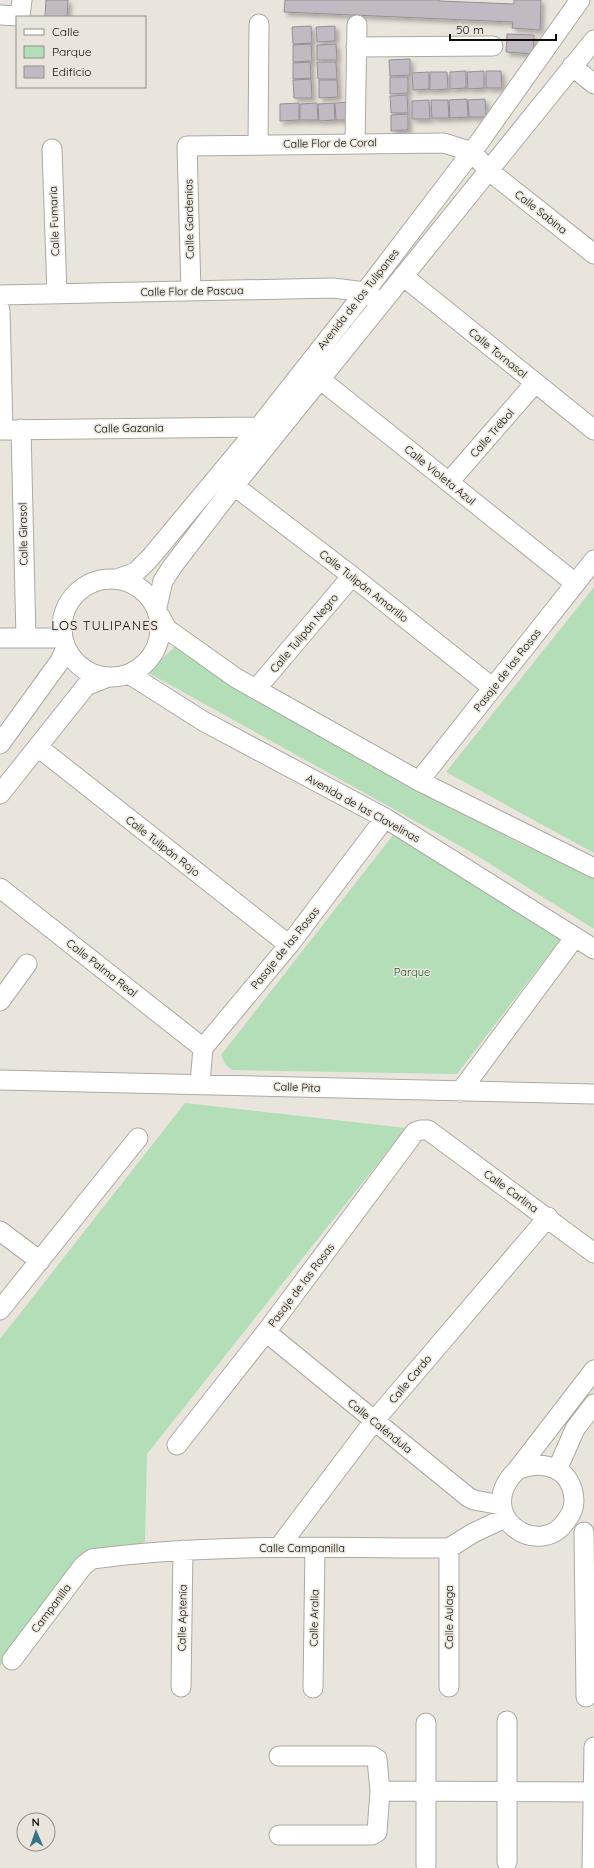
<svg xmlns="http://www.w3.org/2000/svg" width="594" height="1868" font-family="Quicksand,sans-serif">
	<style>
		.green { fill: #b3deb7 }
		.building { fill: #c2bac2; stroke: #968f96; filter: url(#shadow) }
		.lines { fill: none; stroke-linecap: round; stroke-linejoin: round }
		.minor-casing { stroke: #aea9a0; stroke-width: 21 }
		.minor { stroke: #fff; stroke-width: 19 }
		.labels { text-anchor: middle; dominant-baseline: central; stroke-width: 3; stroke-linejoin: round; paint-order: stroke }
		.street-label { font-size: 11px; fill: #0f0d0a; stroke: #eae5dc }
		.park-label { font-size: 11px; fill: #145824; stroke: #eae5dc }
		.quarter-label { font-size: 13px; letter-spacing: 1px; fill: #0f0d0a; stroke: #eae5dc }
	</style>
	<defs>
		<filter id="shadow"><feDropShadow dx="3.5" dy="3.5" stdDeviation="2" flood-color="#0004"/></filter>
	</defs>
	<rect width="100%" height="100%" fill="#eae5dc"/>
	<path class="green" d="M594,587v266l-148,-81z
		M173,640l248,150 94,51 79,36v52l-123,-77 -324,-180 27,-24z
		M397,830l169,102 -109,142 -225,-4 -7,-6 -4,-9z
		M185,1103l221,25 -259,326 -2,88 -65,16 -80,108v-327z"/>
	<path class="building" d="M46,0h22l-1,17h-22z
		M285,0h154v1l75,3v-4h27l-1,30 -28,-2 1,-6 -229,-10z
		M311,26l1,17 -19,1 -1,-17z
		M335,26v15l-18,1 -1,-15z
		M507,34l27,1 -1,19 -27,-2z
		M311,44l1,17 -19,1v-17z
		M336,44l1,16h-20v-15z
		M410,59v16l-20,1 -1,-16z
		M310,62l1,16 -18,1v-16z
		M317,62h19l1,17h-19z
		M466,71v17l-16,1v-17z
		M484,71v17l-16,1 -1,-17z
		M486,71h15l1,17h-16z
		M429,72v17l-16,1 -1,-17z
		M430,72h17l1,17 -18,1z
		M390,77h18v16l-18,1z
		M311,79l1,19h-18l-1,-18z
		M319,80h18l1,17 -19,1z
		M407,95l1,18h-17l-1,-17z
		M467,99l1,18 -18,1 -1,-18z
		M485,99l1,18h-17l-1,-17z
		M429,100l1,19h-18v-18z
		M431,100h17l1,18h-17z
		M351,102l1,18h-16l-1,-17z
		M299,103v17l-19,1v-17z
		M317,103l1,17h-18v-16z
		M334,103l1,17 -16,1 -1,-17z
		M408,114v16l-17,1v-16z"/>
	<g class="lines">
		<defs>
			<path id="minor" d="M0,15l20,1 2,-16
				M356,47l137,-1
				M572,66l22,18
				M355,143l2,-118
				M258,144l1,-120
				M52,149l5,145
				M403,276l191,154
				M191,291l-4,-145 257,-3 28,9 16,18 106,84
				M0,295l333,-7 32,4 8,5
				M0,310l3,120
				M311,372l264,211
				M21,429l5,209
				M0,430l259,-3
				M224,478l128,98 141,112
				M449,482l86,-99
				M62 628a49 49 0 1 1 98 0a49 49 0 1 1-98 0Z
				M117,579l19,-7 14,-14 109,-131 106,-135 115,-151 100,-141
				M157,607l6,-26 9,-14 62,-81 360,-446
				M160,616l7,13 69,49 183,103 175,87
				M0,638h63
				M129,674l74,47 182,97 209,131
				M256,689l96,-113
				M0,744l60,-83 6,-13
				M38,747l251,198
				M419,781l175,-221
				M0,794l86,-108 22,-9
				M0,888l203,160
				M0,1001l27,-37
				M0,1080l594,14
				M200,1083l3,-35 86,-103 96,-127
				M460,1092l115,-155
				M0,1231l40,30
				M0,1310l138,-172
				M266,1332l202,165 6,3 27,5
				M177,1445l89,-113 149,-200 6,-2h7l166,123
				M517,1470c27,-11 56,-2 57,31 0,8 -4,15 -8,20 -27,40 -95,-6 -49,-51l77,-100
				M557,1470l18,-41 19,-25
				M584,1532l2,165
				M279,1547l95,-126 174,-204
				M449,1548v139
				M12,1660l71,-94 9,-7c118,-16 238,-11 357,-11l24,-15 32,-15
				M181,1687l2,-137
				M313,1688l2,-140
				M507,1721v141
				M279,1756h93l5,3 3,32 -3,41 -5,3h-93
				M380,1791l213,1
				M426,1865v-142
				M592,1868l2,-121"/>
		</defs>
		<use href="#minor" class="minor-casing"/>
		<use href="#minor" class="minor"/>
	</g>
	<g class="labels">
		<g class="street-label">
			<text transform="translate(330 143) rotate(-1)">Calle Flor de Coral</text>
			<text transform="translate(541 212) rotate(38)">Calle Sabina</text>
			<text transform="translate(189 219) rotate(-91)">Calle Gardenias</text>
			<text transform="translate(54 221) rotate(-92)">Calle Fumaria</text>
			<text transform="translate(192 291) rotate(-1)">Calle Flor de Pascua</text>
			<text transform="translate(358 299) rotate(-52)">Avenida de los Tulipanes</text>
			<text transform="translate(498 353) rotate(39)">Calle Tornasol</text>
			<text transform="translate(129 428) rotate(-1)">Calle Gazania</text>
			<text transform="translate(492 433) rotate(-49)">Calle Trébol</text>
			<text transform="translate(440 475) rotate(39)">Calle Violeta Azul</text>
			<text transform="translate(23 534) rotate(-91)">Calle Girasol</text>
			<text transform="translate(364 586) rotate(38)">Calle Tulipán Amarillo</text>
			<text transform="translate(304 633) rotate(-50)">Calle Tulipán Negro</text>
			<text transform="translate(507 670) rotate(-52)">Pasaje de las Rosas</text>
			<text transform="translate(363 808) rotate(29)">Avenida de las Clavelinas</text>
			<text transform="translate(163 846) rotate(38)">Calle Tulipán Rojo</text>
			<text transform="translate(285 948) rotate(-51)">Pasaje de las Rosas</text>
			<text transform="translate(102 968) rotate(38)">Calle Palma Real</text>
			<text transform="translate(297 1087) rotate(2)">Calle Pita</text>
			<text transform="translate(511 1191) rotate(36)">Calle Carlina</text>
			<text transform="translate(301 1285) rotate(-53)">Pasaje de las Rosas</text>
			<text transform="translate(410 1379) rotate(-50)">Calle Cardo</text>
			<text transform="translate(380 1426) rotate(39)">Calle Caléndula</text>
			<text x="302" y="1548">Calle Campanilla</text>
			<text transform="translate(51 1608) rotate(-53)">Campanilla</text>
			<text transform="translate(449 1617) rotate(-90)">Calle Aulaga</text>
			<text transform="translate(182 1618) rotate(-89)">Calle Aptenia</text>
			<text transform="translate(314 1618) rotate(-89)">Calle Aralia</text>
		</g>
		<g class="park-label">
			<text x="412" y="972">Parque</text>
		</g>
		<g class="quarter-label">
			<text x="105" y="625">LOS TULIPANES</text>
		</g>
	</g>
	<rect x="16" y="16" width="130" height="72" fill="#eae5dc" stroke="#928f88"/>
	<rect x="24" y="29" width="20" height="6" fill="#ffffff" stroke="#928f88"/>
	<text x="52" y="36" font-size="12" fill="#0f0d0a">Calle</text>
	<rect x="24" y="46" width="20" height="12" fill="#b3deb7" stroke="#928f88"/>
	<text x="52" y="56" font-size="12" fill="#0f0d0a">Parque</text>
	<rect x="24" y="66" width="20" height="12" fill="#c2bac2" stroke="#928f88"/>
	<text x="52" y="76" font-size="12" fill="#0f0d0a">Edificio</text>
	<g transform="translate(36 1832) rotate(358)"><circle r="19" fill="#eae5dc" stroke="#928f88"/>
	<path d="M0-3L7 15L0 10L-7 15Z" fill="#38738b"/>
	<text y="-6" font-size="11" font-weight="bold" text-anchor="middle" fill="#0f0d0a">N</text>
	</g>
	<path d="M450 34v6h106v-6" fill="none" stroke="#0f0d0a" stroke-width="2"/>
	<text x="456" y="34" font-size="12" fill="#0f0d0a" stroke="#eae5dc" stroke-width="3" paint-order="stroke">50 m</text>
</svg>
